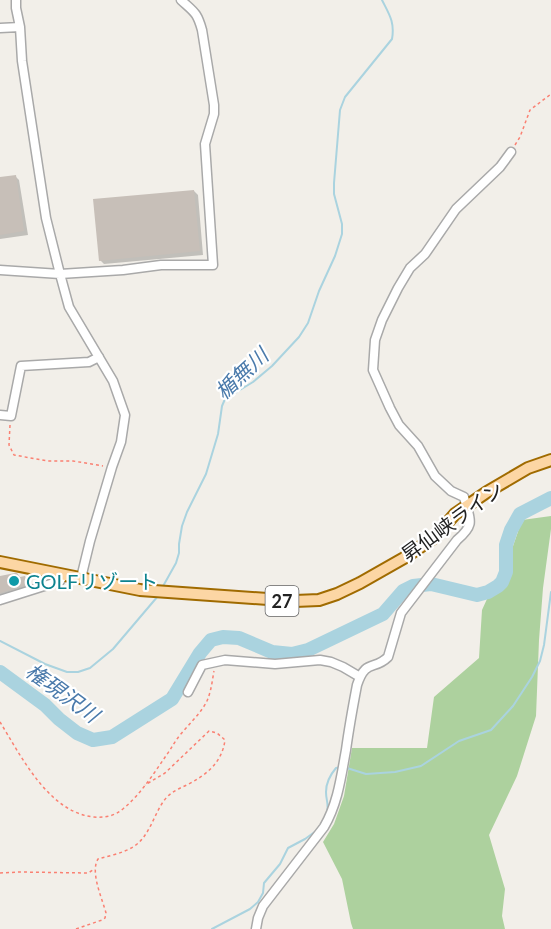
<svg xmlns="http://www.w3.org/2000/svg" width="551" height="929" font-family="Lato,'Noto Sans JP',sans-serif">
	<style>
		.forest { fill: #add19e }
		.shadow { fill: #0003 }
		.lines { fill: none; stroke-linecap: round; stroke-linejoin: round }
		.stream { stroke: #aad3df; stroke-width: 2 }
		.river { stroke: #aad3df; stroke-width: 14 }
		.building { fill: #c7bfb8 }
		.minor-casing { stroke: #a9a9a9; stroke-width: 11 }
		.major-casing { stroke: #a06b00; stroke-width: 14 }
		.path { stroke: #fa8072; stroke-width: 1.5; stroke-dasharray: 3 3; stroke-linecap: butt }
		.minor { stroke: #fff; stroke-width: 8 }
		.major { stroke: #fcd6a4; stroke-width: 10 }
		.culture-dot { fill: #0f9aa8; stroke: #fff; stroke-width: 2 }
		.labels { text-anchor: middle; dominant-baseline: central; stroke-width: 4.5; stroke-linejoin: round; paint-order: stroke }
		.shield { fill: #fff; stroke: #646464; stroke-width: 1.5 }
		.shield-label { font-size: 18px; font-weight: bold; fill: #222 }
		.street-label { font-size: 20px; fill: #222; stroke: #fff }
		.culture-label { font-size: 20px; fill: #0d838f; stroke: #fff; text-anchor: start }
		.water-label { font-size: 21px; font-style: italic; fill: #4a7aab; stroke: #fff }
	</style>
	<rect width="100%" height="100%" fill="#f2efe9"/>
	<path class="forest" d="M551,516v13l-8,59 -4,52 -3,76 -19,60 -28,59 16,54 -3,27 3,13h-152l-2,-6 -9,-44 -19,-37 11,-18 10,-28 8,-48h75l7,-51 45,-39 3,-48 5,-11 17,-13 8,-11v-26l10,-29z"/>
	<path class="shadow" d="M15,176l4,4 9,55 -28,4v-61z
		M194,191l4,4 5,60 -99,9 -4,-4z
		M0,578h25l4,4 2,6 -31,10z"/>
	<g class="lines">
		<path class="stream" d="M162,588l14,-25 3,-10v-9l3,-18 5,-14 19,-38 12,-40 4,-28 3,-7 28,-17 19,-16 27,-29 9,-14 11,-32 16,-35 7,-22v-10l-8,-30v-11l6,-73 5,-13 47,-58c3,-17 -3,-25 -10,-39
			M0,641l45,23 22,8h11l12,-4 23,-19 45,-53
			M347,768l19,6 29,-2 26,-6 38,-25 32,-11 22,-24 19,-29 8,-16 4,-16 7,-53
			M327,813c2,-10 -1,-12 -1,-21 0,-9 4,-17 10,-24l5,-1
			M212,929l38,-20 8,-7 5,-9 1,-10 16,-19 8,-16 17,-9 11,-8 6,-7"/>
		<path class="river" d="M0,672l45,33 14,14 18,14 16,7 19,-3 60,-38 28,-46 11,-13 12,-3 16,1 33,14 20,2 16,-4 75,-36 20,-23 10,-5 18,-2 46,11 11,-3 10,-6 4,-4 4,-10v-27l5,-15 9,-16 31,-16"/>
	</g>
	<path class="building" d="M16,175l8,56 -24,4v-58z
		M194,190l6,61 -101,10 -6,-62z
		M15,573h2l3,4 5,-1 3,8 -28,9v-17z"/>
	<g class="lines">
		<defs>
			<path id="minor" d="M16,0v8l4,19 2,34 24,157 14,56 9,33 44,74 12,34 -4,27 -9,25 -22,74 -9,37
				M0,28l20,-1
				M0,270l60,4 63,-4 38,-5h52l-8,-121 9,-30v-9l-12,-75c-5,-18 -8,-18 -21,-30
				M0,415l11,1 10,-50 68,-4 10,-5
				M0,600l60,-19 3,-5
				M188,692l14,-27 23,-5 50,4 45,-4 11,2 12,5 17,10
				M256,929l2,-11 5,-12 61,-79c14,-24 17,-50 22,-77 3,-22 7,-44 11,-65 9,-27 17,-14 31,-28l13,-44 56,-73c20,-17 12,-21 7,-43l-13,-6 -16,-15 -17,-30 -19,-21 -9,-17 -17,-38 2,-30 7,-20 16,-32 12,-20 15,-14 31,-45 44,-42 11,-15"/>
			<path id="major" d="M0,562l140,28 155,11 24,-1 18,-6 23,-11 44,-25 31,-21 20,-23 32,-22 41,-24 23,-8"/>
		</defs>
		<use href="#minor" class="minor-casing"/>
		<use href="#major" class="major-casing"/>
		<path class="path" d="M515,145l5,-8 10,-27 21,-16
			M10,425l-1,20 5,10 34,6h25l30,5
			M0,722c21,34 49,91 94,95 11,1 21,-1 30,-9 18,-15 32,-38 46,-58 3,-5 6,-10 10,-15 9,-11 19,-20 26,-32 5,-10 6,-21 8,-32
			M0,873l20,-1 68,1 5,-3
			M76,929l26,-9 3,-2 1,-5c-4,-15 -16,-41 -8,-54 11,-3 25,-6 35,-12 18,-11 21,-36 34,-50 6,-6 13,-9 20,-12 19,-10 35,-22 38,-45l-8,-7 -8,-2 -44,42 -20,12"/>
		<use href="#minor" class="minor"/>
		<use href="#major" class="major"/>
	</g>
	<circle class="culture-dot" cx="14" cy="581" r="6"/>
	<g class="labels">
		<rect class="shield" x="265.5" y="586" width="33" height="30" rx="4.5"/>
		<g class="shield-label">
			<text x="282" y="601">27</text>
		</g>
		<g class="street-label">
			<text transform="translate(452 521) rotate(-36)">昇仙峡ライン</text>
		</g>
		<g class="culture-label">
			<text x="26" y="581">GOLFリゾート</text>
		</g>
		<g class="water-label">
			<text transform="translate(241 373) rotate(-43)">楯無川</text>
			<text transform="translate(63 692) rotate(36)">権現沢川</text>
		</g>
	</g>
</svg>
